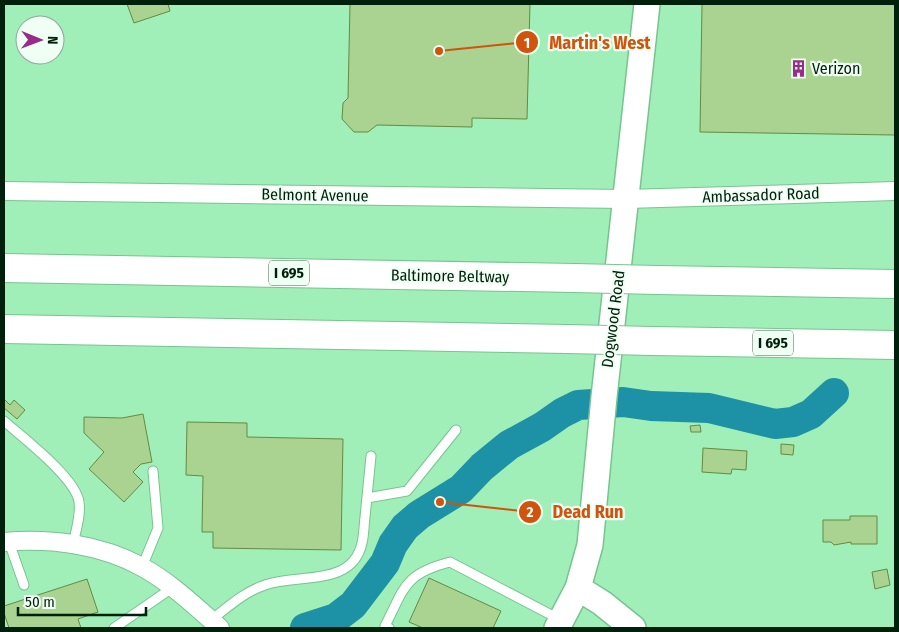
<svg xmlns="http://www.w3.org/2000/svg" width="899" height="632" font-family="'Fira Sans Condensed',sans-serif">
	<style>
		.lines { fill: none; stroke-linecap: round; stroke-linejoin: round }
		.river { stroke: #1d91a5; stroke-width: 30 }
		.building { fill: #aad290; stroke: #628b45 }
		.lane-casing { stroke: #77c490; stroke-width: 11 }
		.street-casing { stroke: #77c490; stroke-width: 20 }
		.secondary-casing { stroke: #77c490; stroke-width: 28 }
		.highway-casing { stroke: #77c490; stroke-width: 30 }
		.lane { stroke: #fff; stroke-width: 9 }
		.street { stroke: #fff; stroke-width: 18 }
		.secondary { stroke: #fff; stroke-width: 25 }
		.highway { stroke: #fff; stroke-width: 28 }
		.highway-bridge-casing { stroke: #77c490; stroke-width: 30; stroke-linecap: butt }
		.highway-bridge { stroke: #fff; stroke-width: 28 }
		.labels { text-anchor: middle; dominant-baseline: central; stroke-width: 4.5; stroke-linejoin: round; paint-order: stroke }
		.shield { fill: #f0fff3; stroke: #486351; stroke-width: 1 }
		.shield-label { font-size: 15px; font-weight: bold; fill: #00200c }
		.poi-label { font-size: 16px; fill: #00200c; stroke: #f0fff3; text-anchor: start }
		.street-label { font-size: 16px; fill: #00200c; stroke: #f0fff3 }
		.leader { fill: none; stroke: #d1530c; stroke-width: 2 }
		.callout-dot { fill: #d1530c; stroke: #f0fff3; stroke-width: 2 }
		.mark-label { font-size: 15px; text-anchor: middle; font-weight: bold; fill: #fff }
		.callout-label { font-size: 18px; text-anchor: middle; font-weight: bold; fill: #d1530c; stroke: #f0fff3; stroke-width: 4.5; stroke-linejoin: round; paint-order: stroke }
	</style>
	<rect width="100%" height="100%" fill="#a0eeb8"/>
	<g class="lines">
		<path class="river" d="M305,628l31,-10 17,-13 32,-42 8,-19 12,-17 14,-12 42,-26 21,-22 27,-22 33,-18 20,-14 16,-8 45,-3 28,4 58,2 66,16 18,-2 18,-8 23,-21"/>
	</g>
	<path class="building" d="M127,4h41l2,7 -36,12z
		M350,4h180l-3,115 -55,-1v9l-95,-2 -9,7h-14l-12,-13 1,-16 5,-5z
		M702,4h193v131l-195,-3z
		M4,399l6,6 4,-5 11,10 -8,9 -13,-11z
		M143,414l9,48 -11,2 -8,8 10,10 -19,20 -35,-33 15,-17 -20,-19v-16l38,1z
		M187,422l60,1v14l96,2 -2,111 -128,-2v-16h-11l1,-56 -17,-1z
		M700,425l1,7h-10l-1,-6z
		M781,444l13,1 -1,10 -12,-1z
		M703,448l44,3 -1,19 -14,-1 -1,5 -29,-2z
		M850,516h27v28h-26v-2l-17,3 -3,-3h-8v-22h27z
		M887,569l3,16 -15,4 -3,-17z
		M429,578l72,33 -8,17h-70l-14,-6z
		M87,579l11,33 -20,7 3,9h-72l-5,-15v-7z"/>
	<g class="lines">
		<defs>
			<path id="lane" d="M4,421c18,16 72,57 75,81 2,13 -3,28 -6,42
				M367,498l40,-7 49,-61
				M9,542l15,43
				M142,567l16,-39 -5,-57
				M211,620c17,-13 33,-28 54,-35 32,-12 87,3 97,-42 2,-8 2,-18 3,-26 2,-20 4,-41 6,-61
				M114,628l58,-40
				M389,628l-4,-2c20,-39 19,-52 65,-64l111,58"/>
			<path id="street" d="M4,191l622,8 269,-8
				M4,542c46,-4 96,2 138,25 28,15 54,40 78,61"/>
			<path id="secondary" d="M578,588l24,15 31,25
				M557,628l21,-40 12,-43 14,-148 43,-393"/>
			<path id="highway" d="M4,268l570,10
				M657,280l238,4
				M4,329l564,10
				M652,341l243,4"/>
		</defs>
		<use href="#lane" class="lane-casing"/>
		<use href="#street" class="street-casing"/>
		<use href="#secondary" class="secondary-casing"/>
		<use href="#highway" class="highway-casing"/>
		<use href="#lane" class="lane"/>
		<use href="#street" class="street"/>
		<use href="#secondary" class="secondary"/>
		<use href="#highway" class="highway"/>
		<defs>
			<path id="highway-bridge" d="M574,278l83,2
				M568,339l84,2"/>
		</defs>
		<use href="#highway-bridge" class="highway-bridge-casing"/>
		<use href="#highway-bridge" class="highway-bridge"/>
	</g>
	<defs>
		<symbol id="building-bare" viewBox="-9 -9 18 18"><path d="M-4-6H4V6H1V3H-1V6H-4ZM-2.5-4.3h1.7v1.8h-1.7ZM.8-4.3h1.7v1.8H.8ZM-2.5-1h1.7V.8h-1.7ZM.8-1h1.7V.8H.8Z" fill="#992b8b" stroke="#f0fff3" stroke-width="2.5" paint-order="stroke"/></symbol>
	</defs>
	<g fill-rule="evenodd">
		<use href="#building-bare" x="786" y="56" width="25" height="25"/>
	</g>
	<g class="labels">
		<g class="shield">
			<rect x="269" y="260.5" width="40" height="25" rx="4"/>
			<rect x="753" y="330.5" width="40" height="25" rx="4"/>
		</g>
		<g class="shield-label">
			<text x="289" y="273">I 695</text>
			<text x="773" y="343">I 695</text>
		</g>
		<g class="poi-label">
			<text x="812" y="68">Verizon</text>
		</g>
		<g class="street-label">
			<text transform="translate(315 195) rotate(1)">Belmont Avenue</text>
			<text transform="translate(761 195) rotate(-2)">Ambassador Road</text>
			<text transform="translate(450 276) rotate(1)">Baltimore Beltway</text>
			<text transform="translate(613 319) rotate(-83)">Dogwood Road</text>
		</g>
	</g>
	<path class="leader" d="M439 51L527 42M440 502L530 512"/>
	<g class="callout-dot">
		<circle cx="439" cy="51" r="5"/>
		<circle cx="440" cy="502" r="5"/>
		<circle cx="527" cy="42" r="12"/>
		<circle cx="530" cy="512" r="12"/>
	</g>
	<g class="mark-label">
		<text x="527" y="48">1</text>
		<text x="530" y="517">2</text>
	</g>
	<g class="callout-label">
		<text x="600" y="49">Martin's West</text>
		<text x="588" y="518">Dead Run</text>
	</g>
	<rect width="899" height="632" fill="none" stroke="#00200c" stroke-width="10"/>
	<g transform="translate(40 40) rotate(91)"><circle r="24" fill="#f0fff3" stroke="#90a697"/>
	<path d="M0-4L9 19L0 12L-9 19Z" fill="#992b8b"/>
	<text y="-8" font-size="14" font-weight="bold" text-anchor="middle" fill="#00200c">N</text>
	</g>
	<path d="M18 607v8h128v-8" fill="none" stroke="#00200c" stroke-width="2.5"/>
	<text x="25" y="607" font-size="15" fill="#00200c" stroke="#f0fff3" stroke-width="4" paint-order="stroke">50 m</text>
</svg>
